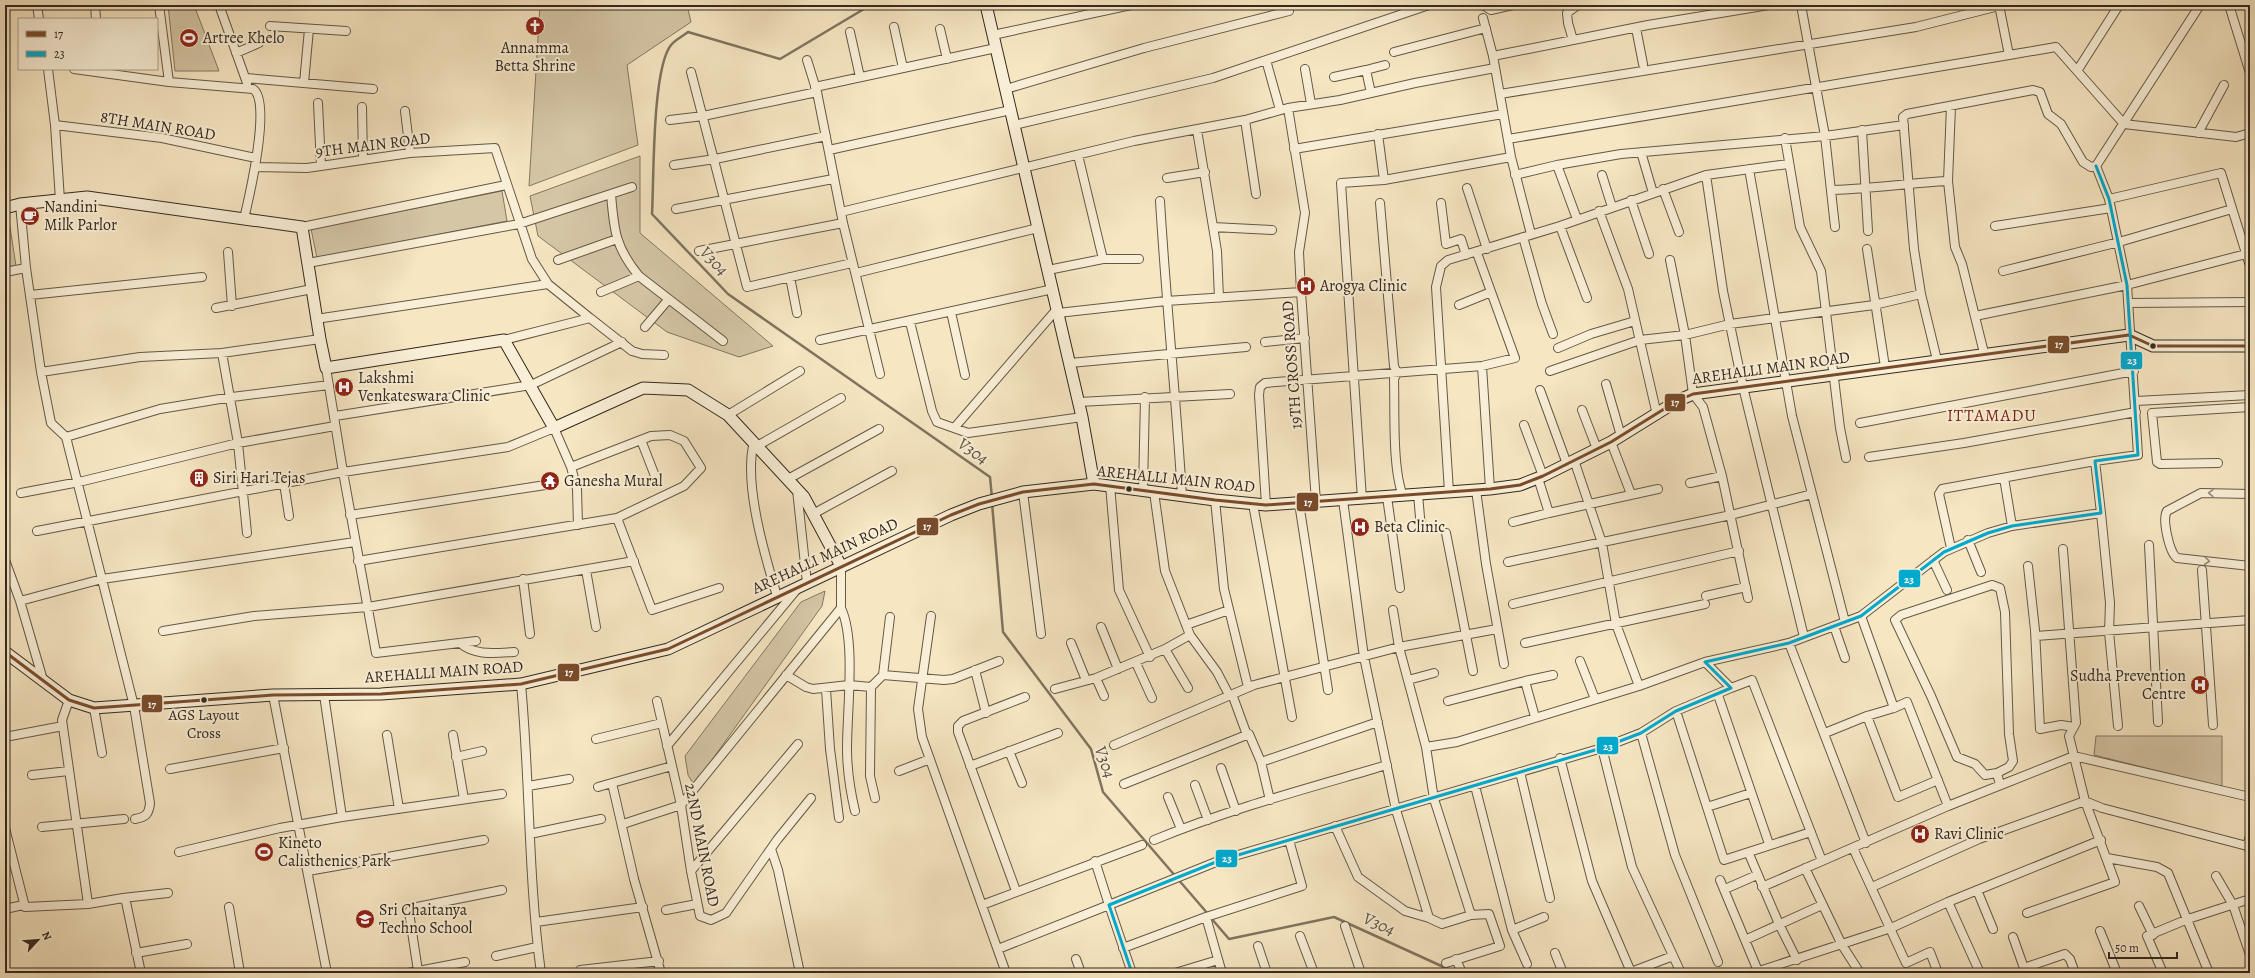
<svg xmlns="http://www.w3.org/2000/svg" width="2255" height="978" font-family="Alegreya,serif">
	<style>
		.green { fill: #d5c6a6; stroke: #847762 }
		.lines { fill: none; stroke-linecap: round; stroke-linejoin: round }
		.stream { stroke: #81735f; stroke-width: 2.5 }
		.street-casing { stroke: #645847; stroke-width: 10 }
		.secondary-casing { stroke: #34281e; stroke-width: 13 }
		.street { stroke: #f9efd7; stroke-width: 8 }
		.secondary { stroke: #f9efd7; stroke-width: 11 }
		.bus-1-casing { stroke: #f9efd7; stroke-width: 6 }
		.bus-2-casing { stroke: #f9efd7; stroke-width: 6 }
		.bus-1 { stroke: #7a4b2a; stroke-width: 3 }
		.bus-2 { stroke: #00a9ce; stroke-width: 3 }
		.oneway { stroke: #968c7a }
		.bus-dot { fill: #34281e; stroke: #f9efd7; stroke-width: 1.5 }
		.labels { text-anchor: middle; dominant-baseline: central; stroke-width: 4; stroke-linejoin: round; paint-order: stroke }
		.bus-label { font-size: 15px; fill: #34281e; stroke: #f9efd7 }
		.poi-label { font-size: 16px; fill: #34281e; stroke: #f9efd7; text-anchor: start }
		.street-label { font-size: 16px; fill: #34281e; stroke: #f9efd7 }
		.water-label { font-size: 17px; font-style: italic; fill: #5a4e3e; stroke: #f9efd7 }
		.neighbourhood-label { font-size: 17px; letter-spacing: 1px; fill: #7a1f14; stroke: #f9efd7 }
		.line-badge { stroke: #f9efd7; stroke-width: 1.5 }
		.badge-label { font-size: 11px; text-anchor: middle; font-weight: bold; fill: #fff }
	</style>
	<rect width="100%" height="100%" fill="#f6e6c2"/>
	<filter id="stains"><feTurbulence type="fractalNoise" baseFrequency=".005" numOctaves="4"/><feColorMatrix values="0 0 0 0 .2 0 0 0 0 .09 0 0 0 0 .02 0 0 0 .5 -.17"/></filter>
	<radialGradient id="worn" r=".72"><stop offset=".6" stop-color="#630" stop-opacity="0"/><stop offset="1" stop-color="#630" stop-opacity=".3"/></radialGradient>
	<path class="green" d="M168,5h26l25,66h-44z
		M540,5h147l4,17 -64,43 11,80 -109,41z
		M640,156v77l133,113 -34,11 -72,-25 -129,-96 -8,-40z
		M502,191l5,30 -190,37 -6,-29z
		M8,214l8,52 -11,1v-51z
		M825,591l-3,15 -128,179 -6,-10 -3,-19 116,-154z
		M2096,736h126v51l-128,-32z"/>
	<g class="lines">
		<path class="stream" d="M882,5l-13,1 -89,53 -92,-27c-5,4 -13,8 -17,13 -19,24 -17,134 -19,169l76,80 262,183 2,21
			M992,503l11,129 88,117 12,43 105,122
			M1211,918l18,21 105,-22 114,52 2,4"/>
		<defs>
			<path id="street" d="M37,5l2,14
				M95,5l1,14
				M159,5l10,77
				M219,5l28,78
				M1483,5l8,5 22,-5
				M1801,5l24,131 10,91
				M1999,5l10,50 47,-8 68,77 112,13 14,-4
				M2229,5l21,68
				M1483,18l10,38 18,101 20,77
				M270,26l76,5
				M894,27l9,41
				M1636,28l7,36
				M940,29l7,30
				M850,32l10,45
				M993,35l138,-30
				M1573,40l-5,-17 -1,-10 11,-8
				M1394,52l92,-24
				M236,53l23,-10
				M1493,56l155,-31 121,-20
				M807,60l10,32 26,131 37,151
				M1266,60l14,50
				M48,69l7,56 5,75
				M74,69l95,13 84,7c19,11 -4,109 -9,130
				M1305,69l6,35
				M1366,70l19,-5
				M2077,71l42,-66
				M691,72l56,215 105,-24
				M1334,77l32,-7 5,23
				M246,78l127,11
				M304,83l5,-54
				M815,87l181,-39
				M1006,89l138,-41 145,-37
				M1500,94l416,-67 83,-21
				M318,103l3,63
				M1951,106l-3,75 7,66 7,17 22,89
				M362,107l1,52
				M1288,108l17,105 -6,39 2,40 15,210
				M405,111l5,42
				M670,120l33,-4 114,-24
				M1245,120l11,74
				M55,125l107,13 94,20
				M1014,125l199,-47 216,-73
				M1197,130l20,121 2,47
				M1862,130l6,101
				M2198,133l26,-48
				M1378,134l6,46
				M1785,138l15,89 21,44 19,157 6,30
				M1508,139l501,-84
				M1294,149l209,-35
				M829,150l182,-40
				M1641,152l12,41
				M674,165l41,-6 111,-23
				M1557,165l20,54
				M2096,166l104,-161
				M255,167l52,1 103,-15 85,-5 37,111 16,25
				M1749,169l43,247 53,206
				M1515,175l42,-10 64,-11 204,-18 79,-11
				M1602,175l10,32
				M1706,175l17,116 20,96 61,250
				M1167,178l38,-6
				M1467,188l20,61
				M1663,189l16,43
				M1833,190c38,-1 76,-7 115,-9
				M611,194c3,36 4,53 28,82l84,65
				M2109,199l112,-26 29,93
				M1631,200l18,54
				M1160,201c6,99 16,196 22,295
				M1380,203l14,163 3,7 -3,6c1,31 -2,89 9,117
				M1441,203l5,41 15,-5 5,16
				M20,204l6,64 15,104 10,51 15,14 68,269 16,97c-1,11 -4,14 -15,16
				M676,209l157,-30
				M1599,211l29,78 29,126
				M841,212l293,-71 111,-21 43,-12 52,-8 75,-17 80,-15
				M1560,226l27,72
				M1995,226l116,-18
				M302,227l204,-42
				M1213,227l59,3
				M1523,237l19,67 11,30
				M1867,249l18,118
				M699,251l144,-28
				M228,252l4,54
				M1103,259h36
				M558,260l59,-21
				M1670,260l15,75 8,59 10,13 19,69 26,122
				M308,263l211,-39 113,-37
				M1048,270l55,-11 -25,-104
				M2003,271l116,-29 113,-33
				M5,272l21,-4
				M856,273l182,-45
				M790,277l7,36
				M601,292l38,-16
				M30,295l172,-18
				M2128,303l122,-1
				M1459,305l32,-13
				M216,308l96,-19
				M951,312l14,63
				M1058,313l108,-12 135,-9
				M1975,316l152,-31 119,-31
				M590,318l42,33 10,3 22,1
				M316,319l232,-35 42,34 -86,22
				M910,322l22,89 5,11 31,11 114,-16
				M645,327l23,-27
				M820,340l233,-51
				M1265,342l40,-4
				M1558,348l33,-14 44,-13
				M222,353l16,90 9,90
				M1937,360l-16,-66 -7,-45 -11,-132 4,-3 126,-24 7,2 8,22 13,10 22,38 8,5 5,-1
				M1070,363l176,-16
				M1482,366l8,123
				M326,368l17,104 33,181 100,-12
				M1550,371l90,-31 45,-5 45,-11 144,-19 47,-11
				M41,372l99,-15 82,-4 98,-14
				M1606,384l15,52
				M1540,390l27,74
				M2136,401l114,-6
				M1079,402l151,-8
				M1582,410l15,39
				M728,415l72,-44
				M335,416l196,-31 91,-43
				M1860,423l274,-52
				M1524,425l19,51
				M955,427l102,-118
				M66,437l94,-28 72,-12 97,-12
				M641,440l14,36
				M754,442c-11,41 11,114 23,154
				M1611,442l20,52
				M757,446l84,-48
				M1869,457l95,-14 172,-31
				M1574,460l28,83 14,81 23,62
				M2218,463l-58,1 -3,-2 -5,-49 98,-6
				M1538,478l11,35 109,-24
				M2004,478l8,48
				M788,479l91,-50
				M284,483l5,33
				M1690,483l32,-7
				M1110,485l9,105 31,67
				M797,490l10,93
				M1143,490l2,-93
				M1476,490l10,74 18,100
				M1023,492l18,142
				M1154,492l11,79 25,64 27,37 12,23
				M1449,492l-13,-205 5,-21 7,-6 112,-34 146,-51 82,-11
				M21,493l58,-11 159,-39 97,-17
				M1418,494l3,35
				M2250,494l-49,-1 -34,18c-5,8 2,41 10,47l73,8
				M1387,497l13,91
				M1362,499l-21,-316 43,-3 127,-23
				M1215,500l9,89 24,98
				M1343,500l21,157 32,153 33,108 13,6 29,-9
				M1299,503l29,187
				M1253,504l39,213
				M1266,505l-7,-110 1,-8 5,-4 217,-17 33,-8 -38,-105
				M2101,513l9,90 -1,29 9,94
				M813,514l79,-43
				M350,515l202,-31
				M617,518l35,92 67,-22
				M1513,522l36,-9
				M37,531l306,-59 165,-25 46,-19 17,39 6,22 1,36
				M1446,533l27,138
				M1968,540l13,32
				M2149,545l9,177
				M1951,548l-12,-54 3,-5 153,-28
				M5,560l15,41 23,79
				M1933,560l14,30
				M358,561l259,-43 67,-32 17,-18 -17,-27 -14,-6 -19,1 -80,31
				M1508,562l223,-47 81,-21
				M2028,566l7,64 5,99 21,-4 13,2
				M586,570l10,57
				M2202,570l11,155
				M523,579l7,55
				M1706,596l40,-9
				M20,601l82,-22 253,-37
				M1513,604l226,-53
				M841,608c15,32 6,102 6,140 0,21 3,42 8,63
				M1393,610l6,37 27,100 8,52 37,116 18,-1 11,32 -54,17
				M931,616l-13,93 4,28 84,236
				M1186,625l43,-15
				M1834,626l11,32
				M1101,627l17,42
				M163,631l91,-15 114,-9 266,-46
				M2036,636l214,-16
				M460,643c15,13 35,10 54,9
				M1071,643l15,37
				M1525,643l180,-39
				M1789,643l77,200
				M1580,661l15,38
				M1136,663l16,35
				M975,670l11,43
				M786,675l20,12 7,2 36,-4 22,2 12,-12 61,5 9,-1 46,-18
				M883,675l7,-58
				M1408,680l26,-7
				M521,684c9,96 7,193 20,289
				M871,687l-1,89 5,22
				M1188,688l-23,-39 25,-14
				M1731,688l21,-8 70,181 -60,26
				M826,689l4,60 9,69
				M1055,689l41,-11
				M1232,694l15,41
				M273,695l54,278
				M1718,695l51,149
				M1104,696l-8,-18 69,-29
				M69,700l-7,20 26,184
				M657,701l24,104 10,66 9,45 11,4 15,-7 51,-73 34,-42
				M1448,701l77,-20
				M94,708l8,45
				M1894,708l13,-6 41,104
				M1676,711l48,149 87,-28
				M1867,716l31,81 40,-17
				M1535,717l-10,-36 28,-6
				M1641,733l34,122 43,107
				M1825,733l42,-17 27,-8 -33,-92
				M387,735l12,74
				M453,735l11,64
				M5,737l58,-11
				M596,739l66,-16
				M1114,745l140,-60 145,-38 98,-18
				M667,746l131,-158
				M1426,747l31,-5 182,-56 66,-24
				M1602,748l30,119 49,106
				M1009,751l13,32
				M456,757l26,-6
				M1560,758l32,123 39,91 42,-16
				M1261,762l117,-40
				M970,766l88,-33
				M1221,768l15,43
				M170,769l114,-21
				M899,771l31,-12
				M1520,772l30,126
				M1997,773l12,-6 4,-6 -4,-27 -4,-122 -5,-24 -8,-3 -91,30 -6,5 36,76 26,61 18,7 10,11 12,-2 3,12
				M32,775l37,-4
				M1124,784l125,-50 12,28 9,38
				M1195,785l13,35
				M528,786l41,-7
				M1475,786l37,144 32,-13
				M598,787l14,-4
				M1168,797l13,32
				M1707,807l44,-14
				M342,817l160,-23
				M623,824l58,-19 160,-197v-42
				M1335,826l23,51 47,34 24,7
				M42,827l82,-8
				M5,828l20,79 63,-3 35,-6 3,4 15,71
				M530,834l71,-15
				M1154,840c75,-31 155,-52 233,-75
				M1853,848l53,115 24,-11 8,21
				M771,849l7,21 22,103
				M2249,849l-2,-3 3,-10
				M179,852l101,-24 62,-11 -18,-122
				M1749,854l30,70 18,36
				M2107,858l50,9 11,6 41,100
				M1822,861l126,-55 126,-50 176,41
				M1805,868l37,77 18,28
				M308,871l176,-31
				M691,871l107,-127
				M2216,876l17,29 17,50
				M1720,880l38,91
				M1872,887l107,-48 106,-38 -16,-65 7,-13 -13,-174
				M1725,889l32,-14
				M1977,890l16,39
				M1016,891l-58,-159v-6l5,-5 62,-24
				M123,898l45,-5
				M1948,902l153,-62
				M982,905l160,-60
				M2139,906l14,29
				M229,907l11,66
				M5,909l18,-4
				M666,910l31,-6
				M2027,913l88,-31 -30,-81 17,7 145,38
				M1206,917l96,-31 -13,-46
				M536,922l107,-15
				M1345,926l16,47
				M1512,930l15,34
				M2100,931l17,42
				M1300,936l14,37
				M2013,937l11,31
				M1745,940l77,-35
				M1258,946l9,27
				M1123,948l83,-31 16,56
				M998,949l111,-44 -14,-44
				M136,953l51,-9
				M1555,953l8,20
				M496,956l41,-9
				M1076,959l5,14
				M1456,959l6,14
				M580,970l79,-9
				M418,971l-9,-59 3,-4 90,-18
				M408,973l57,-11
				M661,973l-27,-94 -22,-96 60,-17
				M1132,973l-23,-68 112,-45 381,-112 39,-15 35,-22 55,-23 -26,-26 84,-19 72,-27 83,-64 44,-19 24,-7 89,-13 -6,-52 43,-6 -11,-170 -18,-86 -13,-33
				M1175,973l43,-13
				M1753,973l138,-45 57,-26 32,71
				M2026,973l-2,-5 41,-14 5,5 5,14
				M2163,973l-16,-37 41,-17 62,-20"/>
			<path id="secondary" d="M986,5l96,412 12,67
				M5,208l15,-4 67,-7 215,30 18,112 6,29 178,-28 50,88 89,-40 45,2 40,25 76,82 37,69
				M5,652l64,48 25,8 179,-13 108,-1 140,-10 147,-35 283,-134 28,-11 44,-12 71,-8 121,16 51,5 224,-16 30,-4 23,-9 68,-34 66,-41 16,-7 436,-59 24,11h97"/>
		</defs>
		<use href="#street" class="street-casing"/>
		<use href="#secondary" class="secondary-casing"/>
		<use href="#street" class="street"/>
		<use href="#secondary" class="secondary"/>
		<defs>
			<path id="bus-1" d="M5,652l64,48 25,8 179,-13 108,-1 140,-10 147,-35 283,-134 28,-11 44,-12 71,-8 121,16 51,5 224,-16 30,-4 23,-9 68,-34 66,-41 16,-7 436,-59 24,11h97"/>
			<path id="bus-2" d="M1132,973l-23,-68 112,-45 381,-112 39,-15 35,-22 55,-23 -26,-26 84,-19 72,-27 83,-64 44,-19 24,-7 89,-13 -6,-52 43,-6 -11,-170 -18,-86 -13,-33"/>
		</defs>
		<use href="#bus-1" class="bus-1-casing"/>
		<use href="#bus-2" class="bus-2-casing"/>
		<use href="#bus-1" class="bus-1"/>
		<use href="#bus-2" class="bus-2"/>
	</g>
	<defs><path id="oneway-chevron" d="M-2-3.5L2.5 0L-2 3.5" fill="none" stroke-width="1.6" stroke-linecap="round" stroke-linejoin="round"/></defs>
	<g class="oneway">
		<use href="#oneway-chevron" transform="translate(2211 493) rotate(-179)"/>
		<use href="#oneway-chevron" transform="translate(2207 561) rotate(6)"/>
	</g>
	<defs>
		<symbol id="church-disc" viewBox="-11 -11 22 22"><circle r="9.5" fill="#8f2418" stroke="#f9efd7"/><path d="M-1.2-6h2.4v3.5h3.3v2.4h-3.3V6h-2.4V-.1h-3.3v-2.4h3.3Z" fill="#fff"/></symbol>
		<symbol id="stadium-disc" viewBox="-11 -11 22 22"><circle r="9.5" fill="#8f2418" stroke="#f9efd7"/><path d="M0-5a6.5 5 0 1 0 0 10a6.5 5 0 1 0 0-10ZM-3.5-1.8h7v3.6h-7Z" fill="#fff"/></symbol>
		<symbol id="cafe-disc" viewBox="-11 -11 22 22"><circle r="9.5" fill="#8f2418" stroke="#f9efd7"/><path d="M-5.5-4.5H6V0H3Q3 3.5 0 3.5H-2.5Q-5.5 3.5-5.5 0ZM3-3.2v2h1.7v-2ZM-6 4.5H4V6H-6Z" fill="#fff"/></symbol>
		<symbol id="hospital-disc" viewBox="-11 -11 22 22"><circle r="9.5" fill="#8f2418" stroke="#f9efd7"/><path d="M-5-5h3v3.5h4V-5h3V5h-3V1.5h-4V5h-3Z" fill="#fff"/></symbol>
		<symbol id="building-disc" viewBox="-11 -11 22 22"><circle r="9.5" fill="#8f2418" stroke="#f9efd7"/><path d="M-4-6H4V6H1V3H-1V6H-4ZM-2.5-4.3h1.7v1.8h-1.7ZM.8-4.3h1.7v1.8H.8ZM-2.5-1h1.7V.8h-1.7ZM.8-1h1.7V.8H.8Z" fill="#fff"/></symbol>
		<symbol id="temple-disc" viewBox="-11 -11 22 22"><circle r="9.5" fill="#8f2418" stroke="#f9efd7"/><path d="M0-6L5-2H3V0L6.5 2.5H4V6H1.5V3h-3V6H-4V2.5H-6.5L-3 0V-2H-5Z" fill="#fff"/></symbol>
		<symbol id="school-disc" viewBox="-11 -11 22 22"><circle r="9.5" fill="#8f2418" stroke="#f9efd7"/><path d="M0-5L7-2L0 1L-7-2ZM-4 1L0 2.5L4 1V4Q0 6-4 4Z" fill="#fff"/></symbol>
	</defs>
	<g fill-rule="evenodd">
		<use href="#church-disc" x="524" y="15" width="22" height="22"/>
		<use href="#stadium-disc" x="178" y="27" width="22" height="22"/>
		<use href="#cafe-disc" x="19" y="205" width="22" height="22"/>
		<use href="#hospital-disc" x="1295" y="275" width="22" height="22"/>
		<use href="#hospital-disc" x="333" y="376" width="22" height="22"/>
		<use href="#building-disc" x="188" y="467" width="22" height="22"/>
		<use href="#temple-disc" x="539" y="470" width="22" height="22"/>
		<use href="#hospital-disc" x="1349" y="516" width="22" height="22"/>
		<use href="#hospital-disc" x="2189" y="674" width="22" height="22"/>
		<use href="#hospital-disc" x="1909" y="823" width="22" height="22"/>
		<use href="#stadium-disc" x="253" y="841" width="22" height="22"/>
		<use href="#school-disc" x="354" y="908" width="22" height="22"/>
	</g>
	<g class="bus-dot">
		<circle cx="2153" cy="346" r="3.5"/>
		<circle cx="1129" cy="489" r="3.5"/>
		<circle cx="204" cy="700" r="3.5"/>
	</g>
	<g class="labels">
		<g class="bus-label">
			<text x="204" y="715">AGS Layout<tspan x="204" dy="18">Cross</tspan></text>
		</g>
		<g class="poi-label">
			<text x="203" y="38">Artree Khelo</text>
			<text x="535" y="48" text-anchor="middle">Annamma<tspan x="535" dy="18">Betta Shrine</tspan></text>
			<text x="44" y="207">Nandini<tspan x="44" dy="18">Milk Parlor</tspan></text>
			<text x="1320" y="286">Arogya Clinic</text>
			<text x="358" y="378">Lakshmi<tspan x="358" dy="18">Venkateswara Clinic</tspan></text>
			<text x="213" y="478">Siri Hari Tejas</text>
			<text x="564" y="481">Ganesha Mural</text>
			<text x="1374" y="527">Beta Clinic</text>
			<text x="2186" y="676" text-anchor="end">Sudha Prevention<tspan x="2186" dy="18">Centre</tspan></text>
			<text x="1934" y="834">Ravi Clinic</text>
			<text x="278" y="843">Kineto<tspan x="278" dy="18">Calisthenics Park</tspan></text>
			<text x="379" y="910">Sri Chaitanya<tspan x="379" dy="18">Techno School</tspan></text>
		</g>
		<g class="street-label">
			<text transform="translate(158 126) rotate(9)">8TH MAIN ROAD</text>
			<text transform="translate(373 145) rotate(-7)">9TH MAIN ROAD</text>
			<text transform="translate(1292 365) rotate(-94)">19TH CROSS ROAD</text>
			<text transform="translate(1771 368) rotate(-8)">AREHALLI MAIN ROAD</text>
			<text transform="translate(1176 479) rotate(6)">AREHALLI MAIN ROAD</text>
			<text transform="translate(825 556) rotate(-25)">AREHALLI MAIN ROAD</text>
			<text transform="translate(444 672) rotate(-4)">AREHALLI MAIN ROAD</text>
			<text transform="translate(702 845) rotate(79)">22ND MAIN ROAD</text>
		</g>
		<g class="water-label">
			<text transform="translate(714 261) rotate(47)">V304</text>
			<text transform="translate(973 451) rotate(35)">V304</text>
			<text transform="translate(1105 762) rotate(71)">V304</text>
			<text transform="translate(1379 924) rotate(24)">V304</text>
		</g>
		<g class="neighbourhood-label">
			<text x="1992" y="415">ITTAMADU</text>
		</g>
	</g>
	<g class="line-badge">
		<rect x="2047" y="335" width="23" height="19" rx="4" fill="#7a4b2a"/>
		<rect x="2120" y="351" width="23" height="19" rx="4" fill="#00a9ce"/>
		<rect x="1664" y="393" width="22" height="19" rx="4" fill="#7a4b2a"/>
		<rect x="1296" y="492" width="23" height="20" rx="4" fill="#7a4b2a"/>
		<rect x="916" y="517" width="23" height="19" rx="4" fill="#7a4b2a"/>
		<rect x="1898" y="569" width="23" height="19" rx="4" fill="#00a9ce"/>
		<rect x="557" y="663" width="23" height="19" rx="4" fill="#7a4b2a"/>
		<rect x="141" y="694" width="22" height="19" rx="4" fill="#7a4b2a"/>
		<rect x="1596" y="736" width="23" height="19" rx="4" fill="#00a9ce"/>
		<rect x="1215" y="849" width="23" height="19" rx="4" fill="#00a9ce"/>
	</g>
	<g class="badge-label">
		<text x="2059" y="348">17</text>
		<text x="2132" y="364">23</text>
		<text x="1675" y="406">17</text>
		<text x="1308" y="506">17</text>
		<text x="927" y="530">17</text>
		<text x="1909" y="583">23</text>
		<text x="569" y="676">17</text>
		<text x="152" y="708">17</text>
		<text x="1608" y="750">23</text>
		<text x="1227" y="862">23</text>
	</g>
	<rect width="2255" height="978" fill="none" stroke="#f6e6c2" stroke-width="20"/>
	<rect x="6" y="6" width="2243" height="966" fill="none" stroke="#34281e" stroke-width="2"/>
	<rect x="10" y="10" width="2235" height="958" fill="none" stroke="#34281e"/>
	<rect x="18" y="18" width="140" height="52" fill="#f9efd7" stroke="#aa9f8d"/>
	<rect x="26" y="31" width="20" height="6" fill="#7a4b2a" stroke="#aa9f8d"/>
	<text x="54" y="38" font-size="12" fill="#34281e">17</text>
	<rect x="26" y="51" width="20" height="6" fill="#00a9ce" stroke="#aa9f8d"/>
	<text x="54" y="58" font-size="12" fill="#34281e">23</text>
	<g transform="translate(38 940) rotate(64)" stroke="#f9efd7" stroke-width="3" paint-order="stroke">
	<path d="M0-3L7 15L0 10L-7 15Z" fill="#34281e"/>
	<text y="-6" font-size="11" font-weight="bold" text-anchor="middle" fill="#34281e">N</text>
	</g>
	<path d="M2109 952v6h68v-6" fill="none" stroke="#34281e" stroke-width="2"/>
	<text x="2115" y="952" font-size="12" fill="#34281e" stroke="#f9efd7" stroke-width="3" paint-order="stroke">50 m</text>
	<rect width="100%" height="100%" filter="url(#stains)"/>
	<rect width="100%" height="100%" fill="url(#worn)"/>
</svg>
